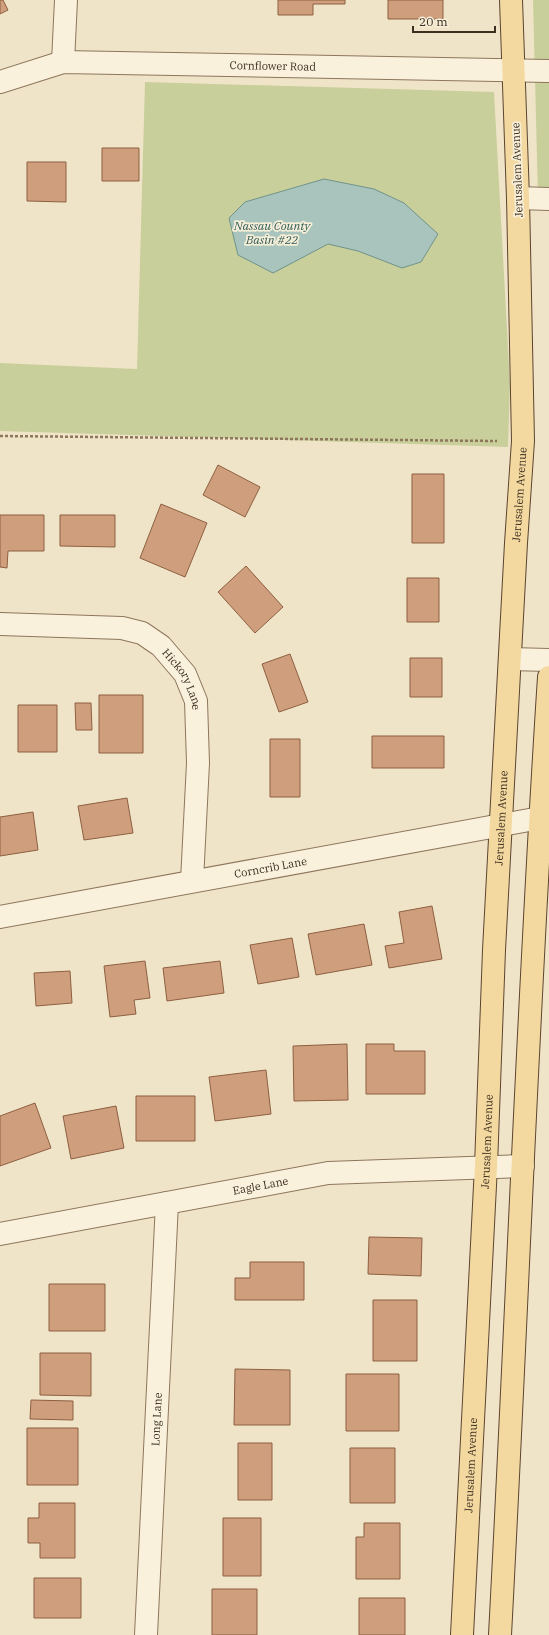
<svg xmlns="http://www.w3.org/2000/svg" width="549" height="1635" font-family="'IBM Plex Serif',serif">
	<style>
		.green { fill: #c9cf9b }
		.water { fill: #a9c4bc; stroke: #6f938a }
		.building { fill: #cf9f7d; stroke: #8d5f41 }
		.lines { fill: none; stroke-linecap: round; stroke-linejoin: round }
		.minor-casing { stroke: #8d765c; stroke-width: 24 }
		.major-casing { stroke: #5b4430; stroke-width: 24 }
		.path { stroke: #8d765c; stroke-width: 2.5; stroke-dasharray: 3 2; stroke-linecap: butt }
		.minor { stroke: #faf1dc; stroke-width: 22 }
		.major { stroke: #f3d9a0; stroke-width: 22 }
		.labels { text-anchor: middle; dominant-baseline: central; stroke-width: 3.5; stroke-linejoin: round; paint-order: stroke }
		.street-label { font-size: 11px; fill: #3d2e20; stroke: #f7eed8 }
		.water-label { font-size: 12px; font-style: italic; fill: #2f5d5a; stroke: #f7eed8 }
	</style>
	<rect width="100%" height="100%" fill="#f0e4c8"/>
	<path class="green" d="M533,0h16v198h-11z
		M145,82l349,10 16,292 -2,63 -508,-16v-68l137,6z"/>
	<path class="water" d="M324,179l50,10 30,14 34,31 -17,28 -19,6 -44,-17 -30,-7 -55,29 -35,-18 -9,-37 16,-16z"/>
	<path class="building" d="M0,0h3l5,10 -8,4z
		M278,0h67v4h-32v11h-35z
		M388,0h55v19h-55z
		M102,148h37v33h-37z
		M27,162h39v40l-39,-1z
		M218,465l42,22 -15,30 -42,-22z
		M412,474h32v69h-32z
		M161,504l46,19 -22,54 -45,-19z
		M0,515h44v36h-36l-1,17 -7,-1z
		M60,515h55v32l-55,-1z
		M246,566l37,41 -28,26 -37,-41z
		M407,578h32v44h-32z
		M290,654l18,48 -29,10 -17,-48z
		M410,658h32v39h-32z
		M99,695h44v58h-44z
		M75,703h16l1,27h-16z
		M18,705h39v47h-39z
		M372,736h72v32h-72z
		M270,739h30v58h-30z
		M127,798l6,35 -49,7 -6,-34z
		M33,812l5,38 -38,6v-39z
		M432,906l10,53 -53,9 -4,-22 19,-3 -5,-31z
		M364,924l8,41 -56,10 -8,-41z
		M292,938l7,39 -41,7 -8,-39z
		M145,961l5,37 -16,2 2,14 -26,3 -6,-51z
		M220,961l4,32 -57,8 -4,-33z
		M70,971l2,32 -36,3 -2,-33z
		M347,1044l1,56 -54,1 -1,-55z
		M366,1044h28v7h31v43h-59z
		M266,1070l5,44 -56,7 -6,-44z
		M136,1096h59v45h-59z
		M35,1103l16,45 -51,18v-50z
		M116,1106l8,42 -53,11 -8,-43z
		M369,1237l53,1 -1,38 -53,-2z
		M250,1262h54v38h-69v-22h15z
		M49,1284h56v47h-56z
		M373,1300h44v61h-44z
		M40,1353h51v43l-51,-1z
		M235,1369l55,1v55h-56z
		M346,1374h53v57h-53z
		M31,1400l42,1v19l-43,-1z
		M27,1428h51v57h-51z
		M238,1443h34v57h-34z
		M350,1448h45v55h-45z
		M39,1503h36v55h-35v-15h-12v-25h11z
		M223,1518h38v58h-38z
		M364,1523h36v56h-44v-42h8z
		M34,1578h47v40h-47z
		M212,1589h45v46h-45z
		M359,1598h46v37h-46z"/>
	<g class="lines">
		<defs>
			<g id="minor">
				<path d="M63,62l3,-62"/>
				<path id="s1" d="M0,82l63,-20 486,9"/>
				<path d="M518,198l31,1"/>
				<path id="s2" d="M0,624l122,4 20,5 19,13 24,28 11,27 2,62 -6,118"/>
				<path d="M510,659l39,1"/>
				<path id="s3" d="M0,917l540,-99"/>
				<path id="s4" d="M0,1234l328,-61 195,-7"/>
				<path id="s5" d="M146,1635l21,-432"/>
			</g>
			<g id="major">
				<path id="s6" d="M462,1635l24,-469 8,-216 22,-407 7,-102 -5,-243 -7,-198"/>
				<path d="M500,1635c17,-319 28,-639 49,-958"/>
			</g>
		</defs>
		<use href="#minor" class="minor-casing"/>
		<use href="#major" class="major-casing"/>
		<path class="path" d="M0,436l497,5"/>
		<use href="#minor" class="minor"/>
		<use href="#major" class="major"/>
	</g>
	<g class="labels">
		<g class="street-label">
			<text stroke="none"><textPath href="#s1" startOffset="276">Cornflower Road</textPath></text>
			<text transform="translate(517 170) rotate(-92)">Jerusalem Avenue</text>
			<text stroke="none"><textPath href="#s6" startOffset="1142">Jerusalem Avenue</textPath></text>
			<text stroke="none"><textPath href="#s2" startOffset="206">Hickory Lane</textPath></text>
			<text stroke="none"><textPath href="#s6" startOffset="818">Jerusalem Avenue</textPath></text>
			<text stroke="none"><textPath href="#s3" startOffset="275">Corncrib Lane</textPath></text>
			<text stroke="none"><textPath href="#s6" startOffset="494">Jerusalem Avenue</textPath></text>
			<text stroke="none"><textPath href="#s4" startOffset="265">Eagle Lane</textPath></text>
			<text stroke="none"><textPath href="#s5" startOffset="216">Long Lane</textPath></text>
			<text stroke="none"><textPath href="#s6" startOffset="170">Jerusalem Avenue</textPath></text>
		</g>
		<g class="water-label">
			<text x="272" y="225">Nassau County<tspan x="272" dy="14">Basin #22</tspan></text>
		</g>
	</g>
	<path d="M413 26v6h82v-6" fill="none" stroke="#3d2e20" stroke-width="2"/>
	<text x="419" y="26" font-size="12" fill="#3d2e20" stroke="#f7eed8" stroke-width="3" paint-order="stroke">20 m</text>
</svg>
